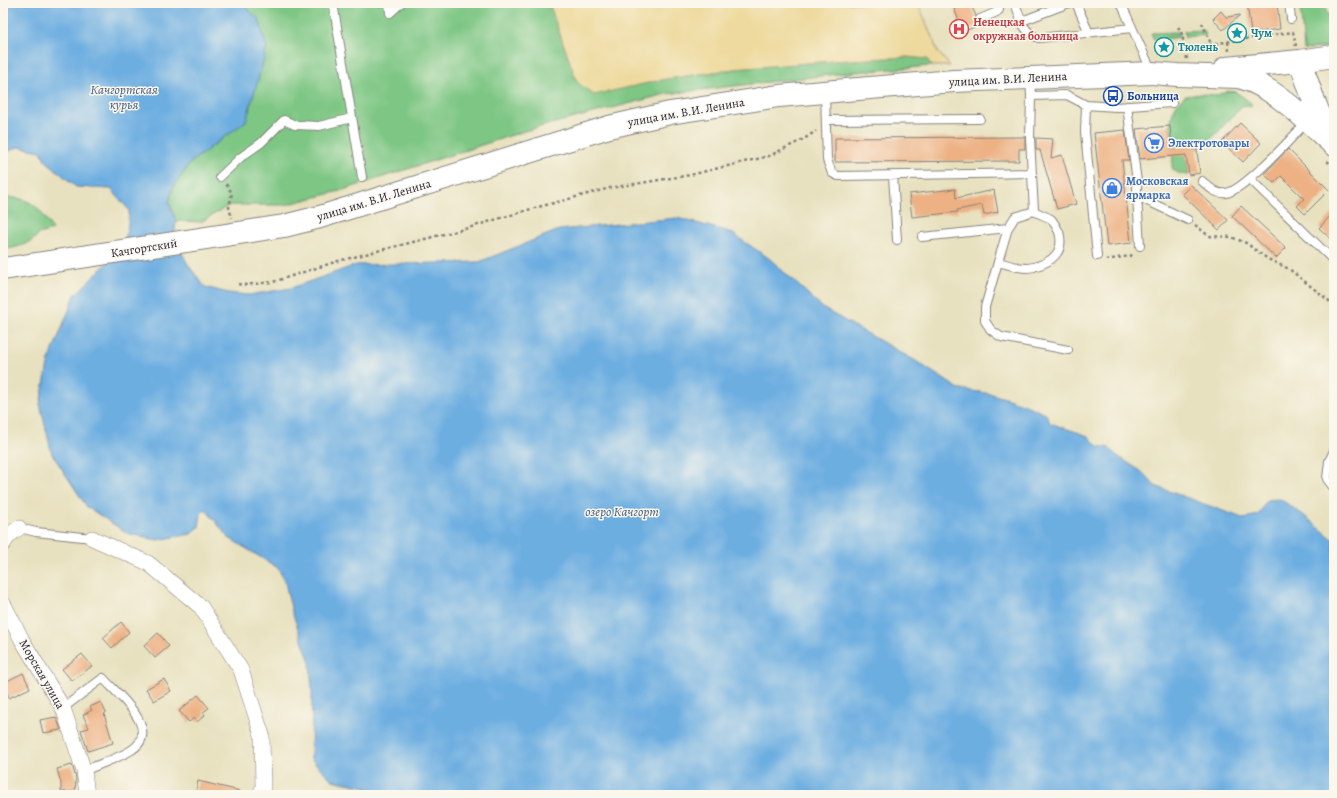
<svg xmlns="http://www.w3.org/2000/svg" width="1337" height="798" font-family="Alegreya,serif">
	<style>
		.green { fill: #7dc683; stroke: #50745f }
		.sand { fill: #eeda9e; stroke: #887e6c }
		.water { fill: #6daee1; stroke: #48688e }
		.building { fill: #edb183 }
		.lines { fill: none; stroke-linecap: round; stroke-linejoin: round }
		.service-casing { stroke: #85827d; stroke-width: 10 }
		.minor-casing { stroke: #85827d; stroke-width: 16 }
		.secondary-casing { stroke: #85827d; stroke-width: 24 }
		.primary-casing { stroke: #85827d; stroke-width: 24 }
		.path { stroke: #85827d; stroke-width: 2.5; stroke-dasharray: 3 3; stroke-linecap: butt }
		.service { stroke: #fff; stroke-width: 8 }
		.minor { stroke: #fff; stroke-width: 15 }
		.secondary { stroke: #fff; stroke-width: 22 }
		.primary { stroke: #fff; stroke-width: 22 }
		.labels { text-anchor: middle; dominant-baseline: central; stroke-width: 3; stroke-linejoin: round; paint-order: stroke }
		.health-label { font-size: 12px; font-weight: bold; fill: #be3a42; stroke: #fbf7ec; text-anchor: start }
		.culture-label { font-size: 12px; font-weight: bold; fill: #0d838f; stroke: #fbf7ec; text-anchor: start }
		.street-label { font-size: 12px; fill: #22223b; stroke: #fbf7ec }
		.transit-label { font-size: 12px; font-weight: bold; fill: #164399; stroke: #fbf7ec; text-anchor: start }
		.shop-label { font-size: 12px; font-weight: bold; fill: #366cbe; stroke: #fbf7ec; text-anchor: start }
		.water-label { font-size: 13px; font-style: italic; fill: #405a7d; stroke: #fbf7ec }
	</style>
	<rect width="100%" height="100%" fill="#fbf7ec"/>
	<filter id="ink" filterUnits="userSpaceOnUse"><feTurbulence type="fractalNoise" baseFrequency=".025" numOctaves="2"/><feDisplacementMap in="SourceGraphic" scale="8" xChannelSelector="R" yChannelSelector="G"/><feConvolveMatrix kernelMatrix="1 2 1 2 8 2 1 2 1" color-interpolation-filters="sRGB"/></filter>
	<filter id="wash" filterUnits="userSpaceOnUse"><feTurbulence type="fractalNoise" baseFrequency=".012" numOctaves="4" result="noise"/><feDisplacementMap in="SourceGraphic" scale="16" xChannelSelector="R" yChannelSelector="G"/><feGaussianBlur stdDeviation="0.9" result="paint"/><feColorMatrix in="noise" values="0 0 0 0 0 0 0 0 0 0 0 0 0 0 0 0 0 1.4 0 .05"/><feComposite in="paint" operator="in"/></filter>
	<g filter="url(#wash)">
		<rect width="100%" height="100%" fill="#e8e1bf"/>
		<path class="green" d="M228,3h321l28,79 89,-3 68,-10 99,-8 74,-4 21,2 4,7 -78,6 -188,22 -138,36 -188,61 -55,14h-55l-29,17 -25,-1 -7,-19 4,-15 18,-25 55,-41 21,-73 -25,-44z
			M1300,3h26v8l4,8 4,1v26l-30,4z
			M1204,30l2,5 -21,2 -1,-6z
			M1179,32l1,5 -26,3 -3,-7z
			M1228,91l8,1 15,11v4l-8,-2 -31,33 -15,11 -1,-5 -12,2 5,29 -9,-1 -7,-4 -1,-4 1,-10 -3,-30 3,-14 4,-8 8,-8 16,-2 16,1z
			M3,198c29,-2 36,10 50,32l-15,4c-4,10 -25,14 -35,16z"/>
		<path class="sand" d="M549,3h369l20,49 12,14h-18l-5,-7 -20,-2 -74,4 -99,8 -68,10 -72,16 -17,-13z"/>
		<path class="water" d="M3,3l239,1 17,15 8,29 -21,73 -55,41 -18,25 -4,15 7,19 -2,18 15,27 16,21 23,6 21,2 42,-7 65,-23 123,-3 80,-32 118,-12 53,14 40,27 54,50 90,51 45,29 33,5 31,10 23,10 4,9 38,13 10,10 11,2 7,7 26,17 13,14 90,33 14,-5 8,-14 13,-1 22,15 32,26v255h-968v-8l-34,-7 -21,-21 1,-67 -2,-30 -18,-50 -7,-30 -7,-14 -49,-30 -23,-28h-3l-2,4 -2,13 -8,7 -34,6 -30,-7 -40,-26 -35,-53 -12,-50 9,-44 26,-65 49,-49 4,-22 1,-14 -18,-21 -35,-2 -31,-27 -4,-9 -23,-4 -15,7z"/>
		<g id="blocks">
			<path class="building" d="M967,3h3l6,13 -1,5 4,4 -16,7 -9,-24z
				M1247,3h30l3,26 -29,4z
				M1221,11l5,6 14,-2 -17,15 -10,-11z
				M1240,123l21,20 -18,19 -21,-20z
				M1170,126l2,22 24,-4 4,29 -11,2 -3,-20 -46,4 -4,-30z
				M1125,130l4,30h-7l9,83 -24,3 -13,-113z
				M1025,137v12h-6v12l-184,1v-24z
				M1036,138l17,1 -2,19 11,-3 14,49 -19,5 -17,-59h-4z
				M1288,149l41,41 -24,24 -8,-8 7,-7 -23,-23 -7,7 -10,-9z
				M1191,185l37,35 -9,10 -37,-36z
				M955,189l1,9 38,-8 4,22 -14,3 -2,-10 -25,5 1,2 -46,5 -3,-23z
				M1241,206l45,42 -10,10 -44,-42z
				M1334,212v30l-15,-14z
				M121,622l8,10 -17,16 -9,-10z
				M158,633l11,13 -14,12 -11,-12z
				M82,654l10,12 -20,15 -10,-12z
				M23,673l7,15 -21,10 -6,-15z
				M164,679l7,12 -17,10 -8,-12z
				M198,695l11,13 -6,4 2,3 -8,7 -3,-4 -5,4 -10,-11z
				M101,702l5,11 -2,1 9,29 -25,8 -7,-21 8,-2 -6,-13 9,-5 -2,-3z
				M56,717l5,13 -18,3 -3,-13z
				M72,765l4,13 -1,14h-14v-9l-4,-14z
				M198,781l42,10 -1,4h-44z"/>
		</g>
	</g>
	<g filter="url(#ink)">
		<use href="#blocks" fill-opacity="0" stroke="#85827d" stroke-width="1"/>
		<g class="lines">
			<defs>
				<path id="service" d="M333,3l29,174
					M389,3l1,10
					M1015,3c6,16 7,29 24,35l93,-10
					M1076,3l13,30
					M1121,3l31,69
					M1289,3l2,16
					M390,13l11,-10
					M980,19l17,-7 2,-2 -1,-7
					M1022,21l47,-18
					M1030,78l1,18 36,-1 19,10
					M825,93l2,67 5,13 6,3 194,-3
					M1031,96l-1,42 4,73
					M1127,106l10,76v14l51,24
					M826,120l154,-1
					M893,175l4,65
					M220,177l21,-20 20,-14 23,-23 11,5 24,1 33,-8
					M1250,179l84,82
					M1202,181c7,6 14,14 24,12 17,-2 68,-57 81,-72
					M1137,196l3,50
					M1034,211c5,3 12,5 17,8 3,3 6,9 8,13 6,20 -7,30 -25,35 -12,3 -24,-2 -36,-5l10,-34 7,-11z
					M922,237l86,-9
					M1097,256l-12,-124 1,-27 30,2 56,-4
					M998,262l-13,45v14l6,9 10,7 67,13
					M1334,451l-5,10 -2,18 7,9
					M19,528l17,4 56,6
					M63,708l40,-30c15,17 61,53 27,73 -14,8 -31,13 -46,20"/>
				<path id="minor" d="M92,538l56,25 53,44 40,63 21,65 1,52 -3,8
					M3,544l6,-9 10,-7
					M3,603l19,37 41,68 21,63 3,24"/>
				<path id="secondary" d="M1300,61c9,25 18,57 33,78
					M1226,68l74,-7 34,-5
					M1152,73l25,2 61,2c34,7 70,45 96,68"/>
				<path id="primary" d="M3,269l281,-43 36,-9 289,-90 61,-14 109,-17 67,-6 108,-9 198,-8"/>
			</defs>
			<use href="#service" class="service-casing"/>
			<use href="#minor" class="minor-casing"/>
			<use href="#secondary" class="secondary-casing"/>
			<use href="#primary" class="primary-casing"/>
			<path class="path" d="M1202,23l9,21
				M1178,27l3,4 4,17
				M1228,42l1,10
				M1187,59l-2,-11 108,-16 3,14
				M1327,161l7,6
				M226,184l6,9 -3,15 3,10
				M1195,225l14,11 22,1 15,6 22,16 21,10 39,31 6,6
				M1106,260l24,-4 4,-2
				M238,284l5,1 30,-3 65,-21 130,-33 63,-19 79,-21 80,-13 79,-19 35,-17 12,-8"/>
			<use href="#service" class="service"/>
			<use href="#minor" class="minor"/>
			<use href="#secondary" class="secondary"/>
			<use href="#primary" class="primary"/>
		</g>
	</g>
	<defs>
		<symbol id="hospital-ring" viewBox="-11 -11 22 22"><circle r="9.5" fill="#fbf7ec" stroke="#e0444e" stroke-width="1.5"/><path d="M-5-5h3v3.5h4V-5h3V5h-3V1.5h-4V5h-3Z" fill="#e0444e"/></symbol>
		<symbol id="sight-ring" viewBox="-11 -11 22 22"><circle r="9.5" fill="#fbf7ec" stroke="#0f9aa8" stroke-width="1.5"/><path d="M0-6L1.8-2.2L6-1.7L2.9 1.2L3.7 5.4L0 3.3L-3.7 5.4L-2.9 1.2L-6-1.7L-1.8-2.2Z" fill="#0f9aa8"/></symbol>
		<symbol id="bus-ring" viewBox="-11 -11 22 22"><circle r="9.5" fill="#fbf7ec" stroke="#1a4fb4" stroke-width="1.5"/><path d="M-5-6H5V4H4V6H2V4H-2V6H-4V4H-5ZM-3.5-4V0h7V-4ZM-3.5 1.2v1.5H-2V1.2ZM2 1.2v1.5H3.5V1.2Z" fill="#1a4fb4"/></symbol>
		<symbol id="supermarket-ring" viewBox="-11 -11 22 22"><circle r="9.5" fill="#fbf7ec" stroke="#3f7fe0" stroke-width="1.5"/><path d="M-6-5.5h2.5l.6 2H6L4.5 2H-2.5L-4.4-4H-6ZM-1.5 3.2a1.3 1.3 0 1 0 .1 0ZM3 3.2a1.3 1.3 0 1 0 .1 0Z" fill="#3f7fe0"/></symbol>
		<symbol id="shop-ring" viewBox="-11 -11 22 22"><circle r="9.5" fill="#fbf7ec" stroke="#3f7fe0" stroke-width="1.5"/><path d="M-5-2.5h2.3a2.7 3.5 0 0 1 5.4 0H5L5.5 6h-11ZM-1.5-2.5h3a1.5 2.3 0 0 0-3 0Z" fill="#3f7fe0"/></symbol>
	</defs>
	<g fill-rule="evenodd">
		<use href="#hospital-ring" x="948" y="18" width="22" height="22"/>
		<use href="#sight-ring" x="1226" y="22" width="22" height="22"/>
		<use href="#sight-ring" x="1153" y="36" width="22" height="22"/>
		<use href="#bus-ring" x="1102" y="85" width="22" height="22"/>
		<use href="#supermarket-ring" x="1143" y="132" width="22" height="22"/>
		<use href="#shop-ring" x="1101" y="177" width="22" height="22"/>
	</g>
	<g class="labels">
		<g class="health-label">
			<text x="973" y="22">Ненецкая<tspan x="973" dy="14">окружная больница</tspan></text>
		</g>
		<g class="culture-label">
			<text x="1251" y="33">Чум</text>
			<text x="1178" y="47">Тюлень</text>
		</g>
		<g class="street-label">
			<text transform="translate(1008 79) rotate(-3)">улица им. В.И. Ленина</text>
			<text transform="translate(686 112) rotate(-10)">улица им. В.И. Ленина</text>
			<text transform="translate(374 200) rotate(-17)">улица им. В.И. Ленина</text>
			<text transform="translate(144 248) rotate(-9)">Качгортский</text>
			<text transform="translate(42 674) rotate(60)">Морская улица</text>
		</g>
		<g class="transit-label">
			<text x="1127" y="96">Больница</text>
		</g>
		<g class="shop-label">
			<text x="1168" y="143">Электротовары</text>
			<text x="1126" y="181">Московская<tspan x="1126" dy="14">ярмарка</tspan></text>
		</g>
		<g class="water-label">
			<text x="124" y="89">Качгортская<tspan x="124" dy="15">курья</tspan></text>
			<text x="622" y="511">озеро Качгорт</text>
		</g>
	</g>
	<rect width="1337" height="798" fill="none" stroke="#fbf7ec" stroke-width="16"/>
</svg>
